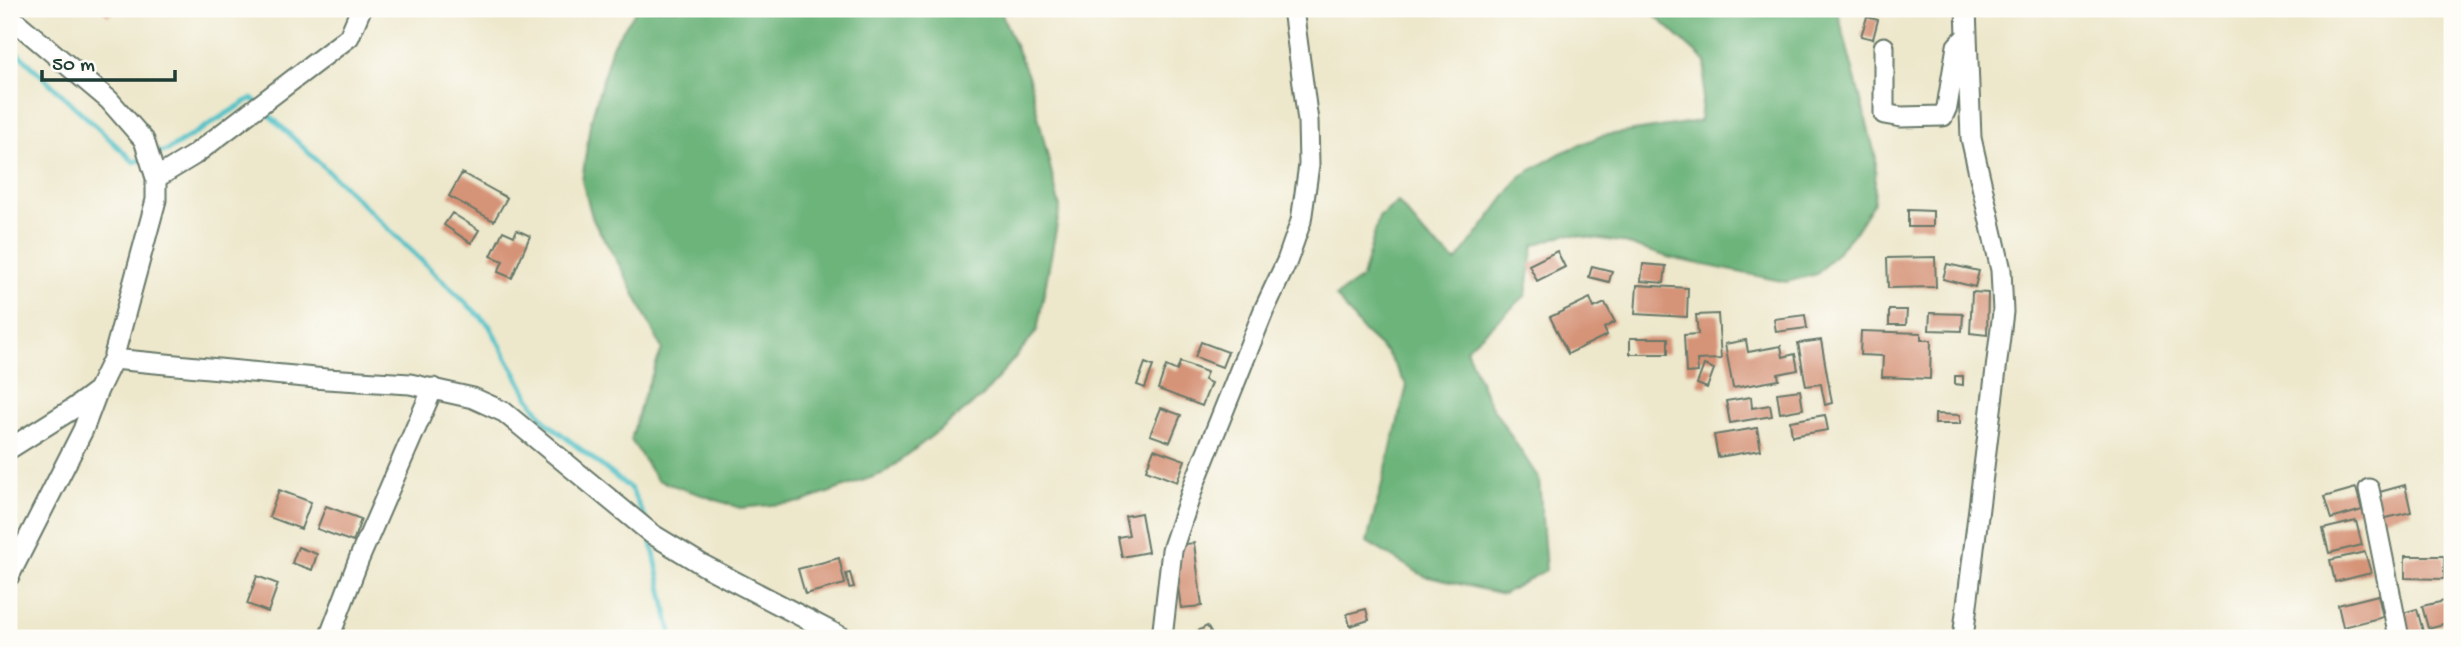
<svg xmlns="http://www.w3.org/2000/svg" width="2461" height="647" font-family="'Gochi Hand',sans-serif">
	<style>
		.forest { fill: #6cb47a; stroke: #467857; stroke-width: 2 }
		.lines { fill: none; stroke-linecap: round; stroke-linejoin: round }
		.stream { stroke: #53c1c7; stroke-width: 5 }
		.building { fill: #d59377 }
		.minor-casing { stroke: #677869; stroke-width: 23 }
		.minor { stroke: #fff; stroke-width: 19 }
	</style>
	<rect width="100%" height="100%" fill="#fdfcf7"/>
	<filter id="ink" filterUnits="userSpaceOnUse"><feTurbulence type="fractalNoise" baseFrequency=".0143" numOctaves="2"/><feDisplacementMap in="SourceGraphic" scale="14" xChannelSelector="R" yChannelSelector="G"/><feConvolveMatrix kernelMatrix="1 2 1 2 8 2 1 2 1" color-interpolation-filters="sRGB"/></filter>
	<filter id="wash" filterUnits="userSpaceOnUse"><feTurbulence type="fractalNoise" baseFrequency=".00686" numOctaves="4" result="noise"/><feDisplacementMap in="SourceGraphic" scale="28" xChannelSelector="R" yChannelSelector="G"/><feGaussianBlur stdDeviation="1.57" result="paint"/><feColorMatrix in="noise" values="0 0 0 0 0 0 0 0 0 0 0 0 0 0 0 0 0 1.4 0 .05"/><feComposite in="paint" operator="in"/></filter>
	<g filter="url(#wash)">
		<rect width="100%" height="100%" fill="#ede7cb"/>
		<path class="forest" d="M637,9h361l3,3 28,66 31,130 -23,123 -54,65 -99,77 -82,29 -62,6 -83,-28 -26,-40 10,-37 21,-54 -38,-76 -31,-53 -11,-39 8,-57 22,-78z
			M1634,9h203l39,149 -2,44 -21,33 -36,39 -31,8 -115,-24 -50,-16 -55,-8 -32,11 -8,50 -60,54 23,53 50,77 7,91 -43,24 -79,-18 -57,-34 40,-156 -20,-33 -23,-21 -28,-36 26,-18 17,-61 19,-15 27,33 31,27 65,-86 40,-23 40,-17 99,-15 6,-59 -54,-49z"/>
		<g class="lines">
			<path class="stream" d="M9,45l125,117 11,-3
				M263,109l226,216 42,76 15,21 85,67 16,33
				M154,155l14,-5 84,-52 4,4
				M651,539l21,99"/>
		</g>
		<g id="blocks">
			<path class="building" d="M100,9h15l-7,7z
				M1860,9h23l-1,5 -22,-2z
				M1867,17l11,3 -5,19 -12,-3z
				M462,173l45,25 -13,23 -45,-25z
				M1908,210l25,1v16h-25z
				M452,213l27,17 -8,13 -27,-18z
				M517,230l13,6 -18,42 -14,-6 5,-11 -12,-5 12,-25 11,5z
				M1557,251l8,16 -28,14 -8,-16z
				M1935,257l1,30 -48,1 -1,-30z
				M1643,264l23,2 -2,17 -23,-2z
				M1947,264l32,7 -4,16 -32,-8z
				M1592,266l20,5 -3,11 -20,-5z
				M1637,285l51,3 -1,29 -52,-3z
				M1972,292l16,1 -1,42 -17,-2z
				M1590,298l4,10 11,-5 10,19 -11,6 3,7 -39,19 -18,-37z
				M1889,310h18l-1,15h-17z
				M1930,313l33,1 -1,17 -33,-1z
				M1718,314l3,45 -24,1 1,12 -12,1 -2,-38 14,-1 -2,-19z
				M1805,315l2,13 -31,4 -2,-13z
				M1861,331l60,2v7h10l-1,39 -48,-2 1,-21 -23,-1z
				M1630,338h38v16h-38z
				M1746,340l2,12 33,-6 2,11 12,-3 3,16 -20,4 1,6 -46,8 -8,-44z
				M1821,340l11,63 -7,2 -4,-21 -15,2 -8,-43z
				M1201,342l27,10 -6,15 -27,-10z
				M1180,362l27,10 -3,8 7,3 -9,23 -44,-17 8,-23 11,5z
				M1145,363l8,3 -8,22 -8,-3z
				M1704,365l10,4 -7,19 -10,-4z
				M1955,376h8v9l-8,-1z
				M1800,390l3,19 -23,4 -3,-20z
				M1751,397l1,11 18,-3 2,11 -42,7 -4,-22z
				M1161,408l20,7 -11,27 -20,-7z
				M1935,414l25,1v9h-25z
				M1825,415l3,15 -36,6 -2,-15z
				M1757,428l4,22 -43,7 -4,-22z
				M1154,449l31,11 -8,22 -31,-12z
				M2405,485l6,27 -29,7 -6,-26z
				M2356,488l6,22 -31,9 -7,-22z
				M279,490l32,12 -10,27 -32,-12z
				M326,506l35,13 -8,23 -36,-13z
				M1141,513l7,39 -26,5 -4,-20 11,-2 -4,-19z
				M2356,521l6,24 -33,8 -6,-24z
				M1194,543l8,63 -21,2 -6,-43 5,-1 -2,-19z
				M298,547l19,7 -5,16 -20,-7z
				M2365,552l6,21 -36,9 -5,-22z
				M2405,556h39v23l-39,-1z
				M839,558l6,26 -40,10 -7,-25z
				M850,573l4,14 -5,1 -3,-14z
				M257,576l21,8 -10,28 -21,-8z
				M2378,595l5,22 -40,10 -5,-22z
				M2445,601l6,21 -23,6 -6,-22z
				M1366,609l3,11 -19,6 -3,-12z
				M2417,609l7,26 -15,3 -6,-25z
				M1207,626l7,12h-29z"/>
		</g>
	</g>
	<g filter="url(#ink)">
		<use href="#blocks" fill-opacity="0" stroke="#677869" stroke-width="2"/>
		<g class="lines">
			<defs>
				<path id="minor" d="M9,16l100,84 35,40 12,38v22l-43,159 -15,31 -15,40 -74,146
					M1884,47v67l17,3 42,-1 4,-9 10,-61 7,-7
					M156,178l38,-23 155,-118 12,-28
					M113,359l213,20 84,5 63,14 31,14 148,122 51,31 140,73
					M9,449l65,-41 24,-18
					M2369,489l30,149
					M329,638l30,-79 74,-171
					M1162,638l10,-88 23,-68 69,-172 23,-49 14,-40 8,-56 -1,-44 -15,-112
					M1963,638l40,-326 -2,-42 -30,-132 -5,-129"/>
			</defs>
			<use href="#minor" class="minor-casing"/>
			<use href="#minor" class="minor"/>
		</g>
	</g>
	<rect width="2461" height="647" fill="none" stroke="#fdfcf7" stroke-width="35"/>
	<path d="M42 70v10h133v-10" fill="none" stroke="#1f3d34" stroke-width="3.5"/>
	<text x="52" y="70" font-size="21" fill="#1f3d34" stroke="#fdfcf7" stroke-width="5" paint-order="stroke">50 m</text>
</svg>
